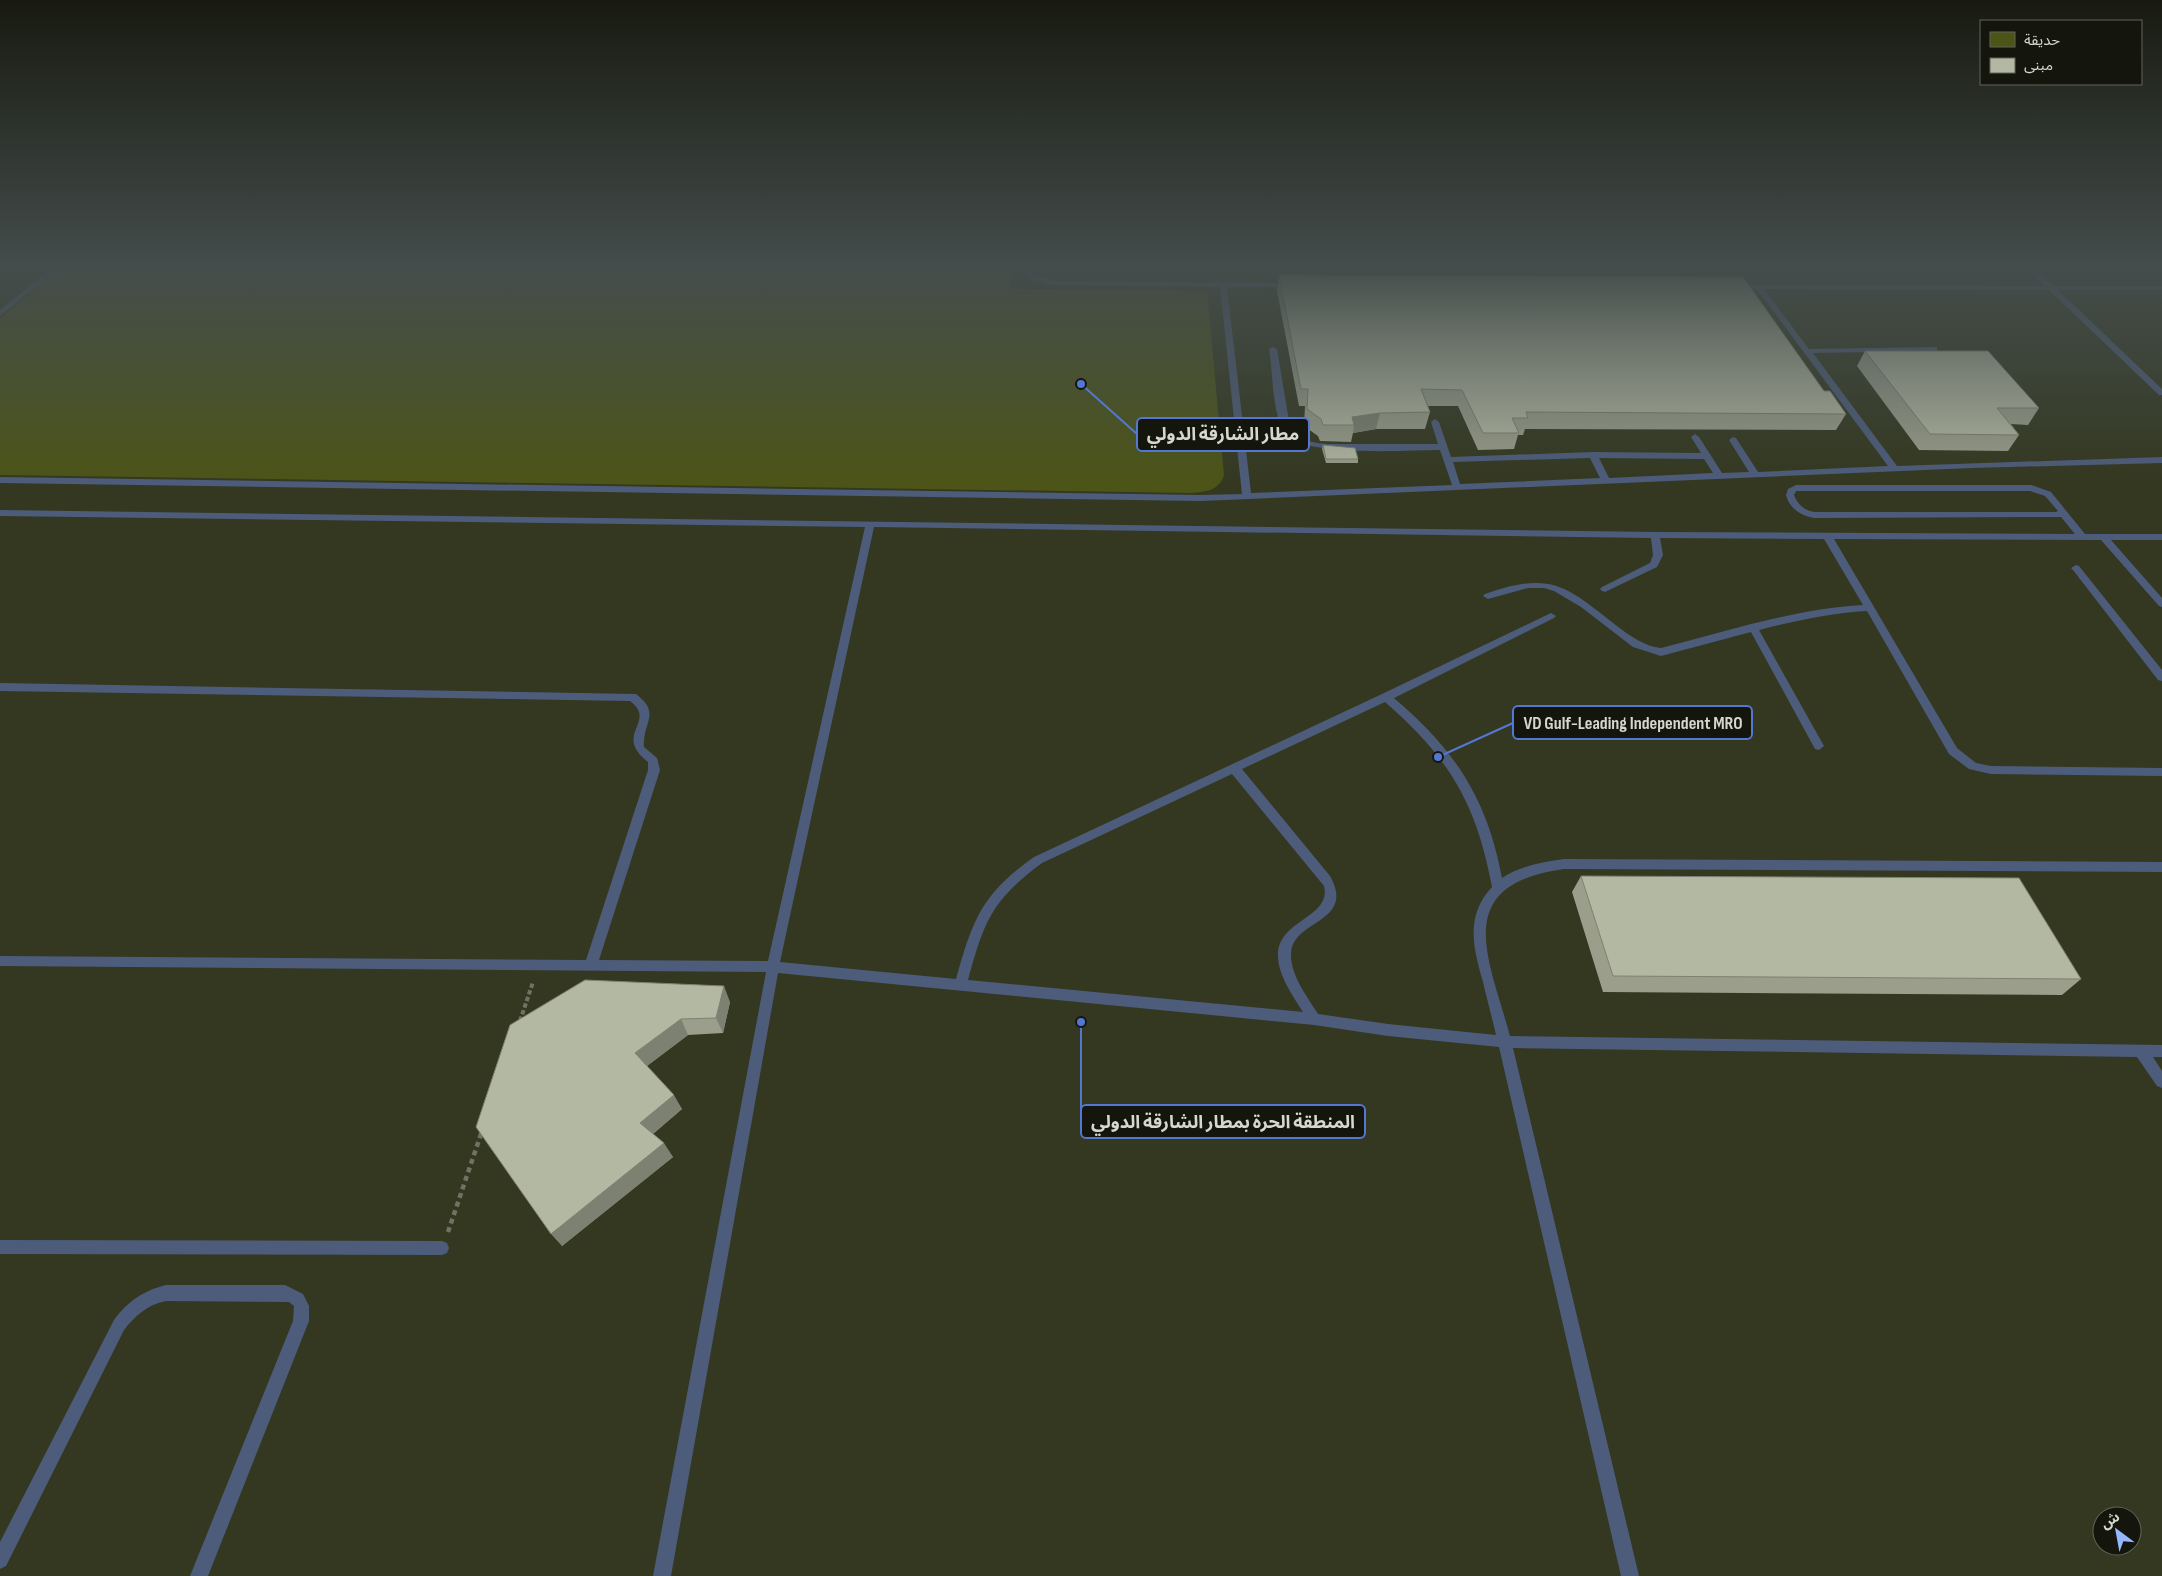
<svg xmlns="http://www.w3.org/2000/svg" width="2162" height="1576" font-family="'Sofia Sans Condensed','Noto Sans Arabic',sans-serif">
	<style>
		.built { fill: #343820; fill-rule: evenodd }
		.green { fill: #4c5417 }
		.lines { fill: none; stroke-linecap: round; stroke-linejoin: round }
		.path-far1 { stroke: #707364; stroke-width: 4; stroke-dasharray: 4.5 2.5; stroke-linecap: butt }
		.path { stroke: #707364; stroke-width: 4.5; stroke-dasharray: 5 4; stroke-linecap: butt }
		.lane { fill: #4d5c7b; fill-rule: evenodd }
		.wall { fill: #9a9e8b }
		.shaded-wall { fill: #7d8171 }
		.building { fill: #b3b8a2; stroke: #7d8171 }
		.leader { fill: none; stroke: #5477d4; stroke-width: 2 }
		.callout-dot { fill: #5477d4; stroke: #14160e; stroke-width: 2 }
		.callout { fill: #14160e; stroke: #5477d4; stroke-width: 2 }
		.callout-label { font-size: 18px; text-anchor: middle; font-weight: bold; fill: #d5d8cc }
	</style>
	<rect width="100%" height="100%" fill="#2b2f1d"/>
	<path class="built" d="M0,265h2162v1311h-2162zM2102,1516h30v30h-30z"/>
	<path class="green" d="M65,265h947l-2,24 197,2 17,184c-5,16 -19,17 -33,18l-1191,-18v-157z"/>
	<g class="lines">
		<path class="path-far1" d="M520,1021l13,-39"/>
		<path class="path" d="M448,1232l34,-101"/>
		<path class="lane" d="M56,265h8l-64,51v-6z
			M1023,265h7l3,9 18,7 245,2 1,2 -4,2h-66l24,206 201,-8 -12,-35c-30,0 -141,8 -156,-18 -12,-21 -11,-59 -15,-83l4,-2 4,2 13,78c7,14 24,16 38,17h110l-7,-22 4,-3 4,3 12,35 142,-5 108,1 -10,-16 4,-3 4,3 23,36 27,-1 -20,-32 4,-3 3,1 22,34 130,-6 -131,-177h-20l-4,-2 4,-2 307,1 -20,-21h7l22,21h109v4h-104l104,99v6h-3l-110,-105 -285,-1 45,60 128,-2v4h-3l-121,2 84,113 265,-9v6l-190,5 -771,33 -1201,-18v-6l1201,18 41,-1 -22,-207 -170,-2 -23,-8zM1590,458l10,20 -140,6 -7,-22zM1599,458l105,1 9,14 -104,5z
			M1796,485h235l20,7 34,42h77v6h-51l51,58v9l-3,-1 -58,-66 -267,-1 123,209 19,15 15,3 171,2v8l-171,-2 -22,-5 -20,-15 -82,-143c-38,2 -72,10 -108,19l65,116 -5,4 -4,-1 -64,-117 -90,24 -28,-9 -52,-40 -27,-16 -10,-3h-16l-40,11 -5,-3 2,-2c66,-23 80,-9 132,32 13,10 27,20 44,22 66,-17 133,-39 202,-43l-39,-66 -164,-1 3,17 -6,12 -52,25 -3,-1 -2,-2 2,-2 48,-24 3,-8 -2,-17 -777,-11 -94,435 176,17c17,-60 26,-85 78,-122l348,-163 169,-81 5,3 -2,2 -160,80c61,52 93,100 108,180 18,-12 41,-16 62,-19l598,3v10l-598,-3c-115,16 -75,89 -54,167l652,9v12h-9l9,14v17l-5,-2 -20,-29 -624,-9 126,528h-18l-122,-529 -111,-11 -74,-11 -536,-52 -107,603h-18l113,-604 -766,-6v-10l586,4 62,-190v-8c-36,-28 10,-40 -18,-61l-630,-10v-8l636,11c26,20 6,28 8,53l13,11 3,12 -61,190 169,1 97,-434 -865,-11v-6l1655,22 420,2 -14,-17 -247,1c-14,-3 -24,-9 -28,-23l2,-6zM1796,491h234l15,5 13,15 -2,1h-242c-10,-2 -16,-7 -20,-17zM1385,702c64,56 91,100 107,185 -27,29 -19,60 -9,95 4,18 9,35 13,53l-108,-11 -70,-10c-11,-18 -27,-38 -27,-59 -1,-36 66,-31 39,-79l-88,-107zM1232,774l92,112c8,32 -47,34 -46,70 0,19 15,40 25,56l-335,-32c16,-59 24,-80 74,-117z
			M2076,565l3,1 83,104v11l-4,-1 -85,-110 -2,-2z
			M0,1240l442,1 5,2 2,5 -2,5 -5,2 -442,-1z
			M166,1285h119l18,9 6,12v15l-101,255h-18l103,-255 1,-15 -5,-4 -123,-1c-19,4 -30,14 -42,29l-118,236 -6,3v-27l114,-222c14,-19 29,-29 52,-35z"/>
	</g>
	<path class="wall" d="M1279,275l545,116 22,23 -10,16 -311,-1 -2,6h-5l-4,14 -36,1 -20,-44h-30l2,6 -5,17h-49l-23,4 -2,9 -31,-1 -2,-5 -14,-10 1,-20h-6l-22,-115z
		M1865,351l174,57 -11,17 -17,-1 8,11 -11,16 -89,-1 -62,-84z
		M1323,445l35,14v4h-32l-4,-14z
		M1581,876l500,103 -19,16 -459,-3 -31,-100z
		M730,1002l-7,31 -35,2 -41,31 35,43 -29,25 20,23 -111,89 -52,-221z"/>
	<path class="shaded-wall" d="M1380,413l-4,16 -23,4 1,-8 -2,-8z
		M724,986l6,16 -7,31 -7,-15z
		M681,1019l7,16 -44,33 -9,-15z
		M674,1095l8,14 -33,28 -9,-14z
		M664,1143l9,14 -111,89 -11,-12z"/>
	<path class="building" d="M1279,275l464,2 81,114h6l16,23 -320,-2 2,6h-16l7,15h-36l-21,-43 -41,-1 9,23 -50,1 -28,4 2,8h-31l-2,-6 -14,-10 1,-20h-7z
		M1865,351h123l51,57h-42l22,27 -89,-1z
		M1323,445l32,3 3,11h-32z
		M1581,876l438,2 62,101 -468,-3z
		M585,980l139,6 -8,32 -35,1 -46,34 39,42 -34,28 24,20 -113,91 -75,-107 34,-102z"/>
	<linearGradient id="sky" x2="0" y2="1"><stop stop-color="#181a10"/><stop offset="0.55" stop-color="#444d4c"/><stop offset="1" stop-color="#444d4c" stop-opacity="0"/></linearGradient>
	<rect width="2162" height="485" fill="url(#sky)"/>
	<path class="leader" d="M1081 384L1137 434M1438 757L1513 723M1081 1022L1081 1121"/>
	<g class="callout-dot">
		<circle cx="1081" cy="384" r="5"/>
		<circle cx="1438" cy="757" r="5"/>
		<circle cx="1081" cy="1022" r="5"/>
	</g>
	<g class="callout">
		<rect x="1137" y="418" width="172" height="33" rx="5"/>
		<rect x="1513" y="706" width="239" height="33" rx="5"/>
		<rect x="1081" y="1105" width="284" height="33" rx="5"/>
	</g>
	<g class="callout-label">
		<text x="1223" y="440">مطار الشارقة الدولي</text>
		<text x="1633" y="729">VD Gulf-Leading Independent MRO</text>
		<text x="1223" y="1128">المنطقة الحرة بمطار الشارقة الدولي</text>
	</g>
	<rect x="1980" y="20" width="162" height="65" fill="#14160e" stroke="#61645a"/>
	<rect x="1990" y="32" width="25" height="15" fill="#4c5417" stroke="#61645a"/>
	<text x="2024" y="45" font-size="15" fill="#d5d8cc">حديقة</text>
	<rect x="1990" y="58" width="25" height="15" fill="#b3b8a2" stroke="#61645a"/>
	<text x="2024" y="70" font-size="15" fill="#d5d8cc">مبنى</text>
	<g transform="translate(2117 1531) rotate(328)"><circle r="24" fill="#14160e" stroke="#61645a"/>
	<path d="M0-4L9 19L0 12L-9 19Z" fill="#94b7fd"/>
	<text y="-8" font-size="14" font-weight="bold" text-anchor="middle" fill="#d5d8cc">ش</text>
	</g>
</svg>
